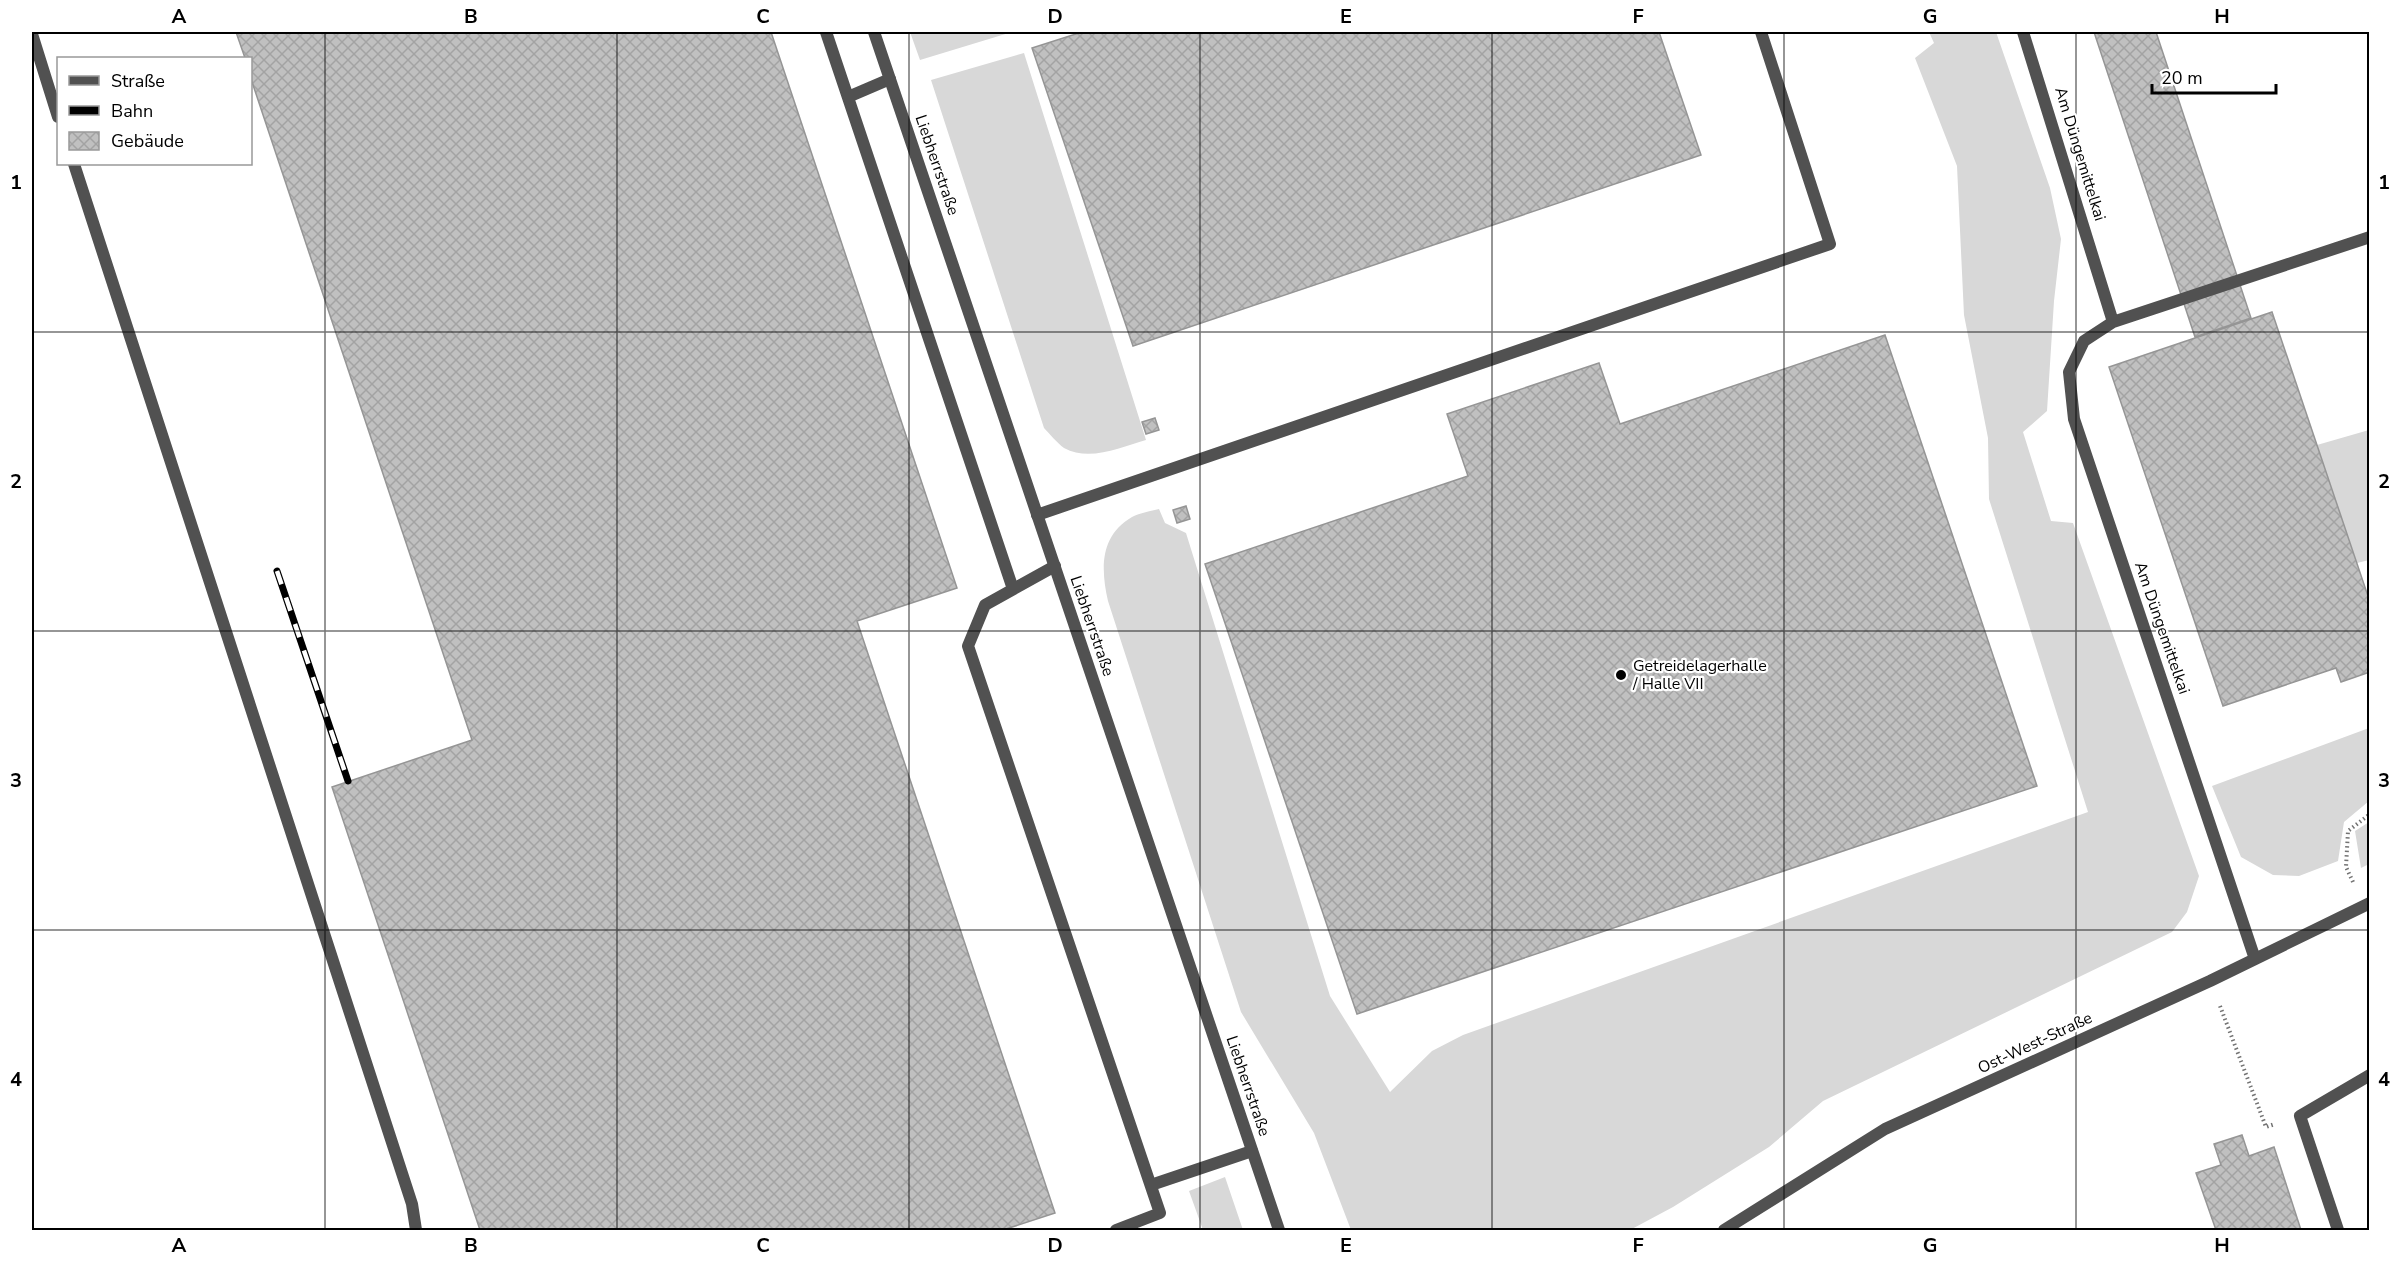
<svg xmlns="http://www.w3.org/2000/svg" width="2401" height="1262" font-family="'Nunito Sans',sans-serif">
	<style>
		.grass { fill: #d8d8d8 }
		.building { fill: url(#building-cross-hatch); stroke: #959595; stroke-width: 1.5 }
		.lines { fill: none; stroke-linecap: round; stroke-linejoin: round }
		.path { stroke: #737373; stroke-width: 4; stroke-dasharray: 1.5 3; stroke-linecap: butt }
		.service { stroke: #515151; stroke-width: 12 }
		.minor { stroke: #515151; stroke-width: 12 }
		.rail-casing { stroke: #000; stroke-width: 7 }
		.rail { stroke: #fff; stroke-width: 4.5; stroke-dasharray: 14; stroke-linecap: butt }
		.grid { fill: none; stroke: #000; stroke-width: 1.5; stroke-opacity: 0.55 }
		.poi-dot { fill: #000; stroke: #fff; stroke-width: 2 }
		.labels { text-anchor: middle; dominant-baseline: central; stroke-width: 4.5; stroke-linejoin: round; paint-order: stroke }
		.street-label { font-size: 16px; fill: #000; stroke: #fff }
		.poi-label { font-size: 16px; fill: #000; stroke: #fff; text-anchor: start }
		.neatline { fill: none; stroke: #000; stroke-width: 2 }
		.grid-label { font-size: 20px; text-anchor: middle; font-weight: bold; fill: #000 }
	</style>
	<defs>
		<pattern id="building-cross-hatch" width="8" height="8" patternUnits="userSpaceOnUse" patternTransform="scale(1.5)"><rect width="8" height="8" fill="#c0c0c0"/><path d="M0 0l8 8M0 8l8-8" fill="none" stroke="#a3a3a3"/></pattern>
	</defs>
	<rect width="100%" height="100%" fill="#fff"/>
	<path class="grass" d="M910,32h102l-92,28z
		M1929,32h67l54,156 11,51 -7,62 -7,110 -24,21 28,89 22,2 126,353 -12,36 -15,20 -349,169 -54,46 -96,60 -43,23h-279l-37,-97 -73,-121 -133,-411c-7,-31 -9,-65 24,-84 8,-4 19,-6 27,-8l6,14 21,10 144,463 60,96 42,-41 31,-16 625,-223 -99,-313 -1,-61 -24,-123 -7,-149 -42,-108 19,-15z
		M1024,53l122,387c-25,7 -56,22 -82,8 -7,-5 -14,-14 -20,-20l-113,-348z
		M2369,430v130l-12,3 -40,-118z
		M2369,728v73l-25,21 -6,39 -39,15 -26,-1 -32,-18 -29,-71z
		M2369,822v42l-8,4 -6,-37z
		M1225,1177l18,53h-40l-14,-39z"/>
	<path class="building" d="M236,32h535l186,556 -100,33 198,592 -52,17h-523l-148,-443 140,-47 -222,-664v-18h-5z
		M1082,32h577l42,123 -568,191 -101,-298z
		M2094,32h62l95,286 -56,19z
		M2272,312l98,290v70l-29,10 -5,-14 -113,38 -114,-339z
		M1885,335l152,451 -680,228 -152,-450 263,-88 -21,-62 152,-51 21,61z
		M1155,418l4,12 -13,4 -4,-12z
		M1186,506l4,13 -13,4 -4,-13z
		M2242,1135l7,21 25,-9 27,83h-85l-20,-57 25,-8 -7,-21z"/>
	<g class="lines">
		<path class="path" d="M2353,882l-7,-15 2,-36 22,-17
			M2220,1006l46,121 9,-3"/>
		<path class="service" d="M826,32l187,557
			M32,34l26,83
			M848,97l42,-18
			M74,164l338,1040 4,26
			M1037,515l793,-271 -69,-212
			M1055,566l-70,39 -17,41 192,567 -44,17
			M1151,1185l101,-34
			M2338,1230l-38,-114 70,-41"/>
		<path class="minor" d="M874,32l405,1198
			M2023,32l90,290 -29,19 -15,31 5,47 181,540
			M2113,322l257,-85
			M1724,1230l161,-101 325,-148 160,-78"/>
		<defs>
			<path id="rail" d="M277,571l71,210"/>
		</defs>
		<use href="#rail" class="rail-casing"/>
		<use href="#rail" class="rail"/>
	</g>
	<path class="grid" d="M325,32v1198M617,32v1198M909,32v1198M1200,32v1198M1492,32v1198M1784,32v1198M2076,32v1198M32,332h2338M32,631h2338M32,930h2338"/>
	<circle class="poi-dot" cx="1621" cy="675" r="6"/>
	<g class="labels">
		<g class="street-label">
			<text transform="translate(2080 154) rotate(73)">Am Düngemittelkai</text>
			<text transform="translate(937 165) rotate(71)">Liebherrstraße</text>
			<text transform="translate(1092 626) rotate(71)">Liebherrstraße</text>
			<text transform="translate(2162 628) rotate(71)">Am Düngemittelkai</text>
			<text transform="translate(2035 1043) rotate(-25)">Ost-West-Straße</text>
			<text transform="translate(1248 1086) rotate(71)">Liebherrstraße</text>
		</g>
		<g class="poi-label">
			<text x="1633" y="666">Getreidelagerhalle<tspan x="1633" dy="18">/ Halle VII</tspan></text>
		</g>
	</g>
	<rect width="2401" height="1262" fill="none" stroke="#ffffff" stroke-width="66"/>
	<rect x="57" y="57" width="195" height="108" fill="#ffffff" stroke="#999999" stroke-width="1.5"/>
	<rect x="69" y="76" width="30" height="9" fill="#515151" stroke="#999999" stroke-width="1.5"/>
	<text x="111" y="87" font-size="18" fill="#000000">Straße</text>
	<rect x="69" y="106" width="30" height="9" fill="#000000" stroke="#999999" stroke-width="1.5"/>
	<text x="111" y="117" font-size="18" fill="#000000">Bahn</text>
	<rect x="69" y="132" width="30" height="18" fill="url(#building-cross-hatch)" stroke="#999999" stroke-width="1.5"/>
	<text x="111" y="147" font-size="18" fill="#000000">Gebäude</text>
	<path d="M2152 84v9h124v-9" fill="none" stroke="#000000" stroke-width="3"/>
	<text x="2161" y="84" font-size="18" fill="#000000" stroke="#ffffff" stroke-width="4.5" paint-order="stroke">20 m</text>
	<rect x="33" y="33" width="2335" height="1196" class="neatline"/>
	<g class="grid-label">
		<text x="179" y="23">A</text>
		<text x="471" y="23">B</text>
		<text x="763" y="23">C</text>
		<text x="1055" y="23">D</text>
		<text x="1346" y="23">E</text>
		<text x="1638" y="23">F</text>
		<text x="1930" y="23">G</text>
		<text x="2222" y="23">H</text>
		<text x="16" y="189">1</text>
		<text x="2384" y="189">1</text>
		<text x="16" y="488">2</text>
		<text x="2384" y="488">2</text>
		<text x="16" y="787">3</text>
		<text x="2384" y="787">3</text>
		<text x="16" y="1086">4</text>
		<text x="2384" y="1086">4</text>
		<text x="179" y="1252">A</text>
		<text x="471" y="1252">B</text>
		<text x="763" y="1252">C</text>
		<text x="1055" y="1252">D</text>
		<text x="1346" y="1252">E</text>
		<text x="1638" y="1252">F</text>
		<text x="1930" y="1252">G</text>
		<text x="2222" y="1252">H</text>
	</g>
</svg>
